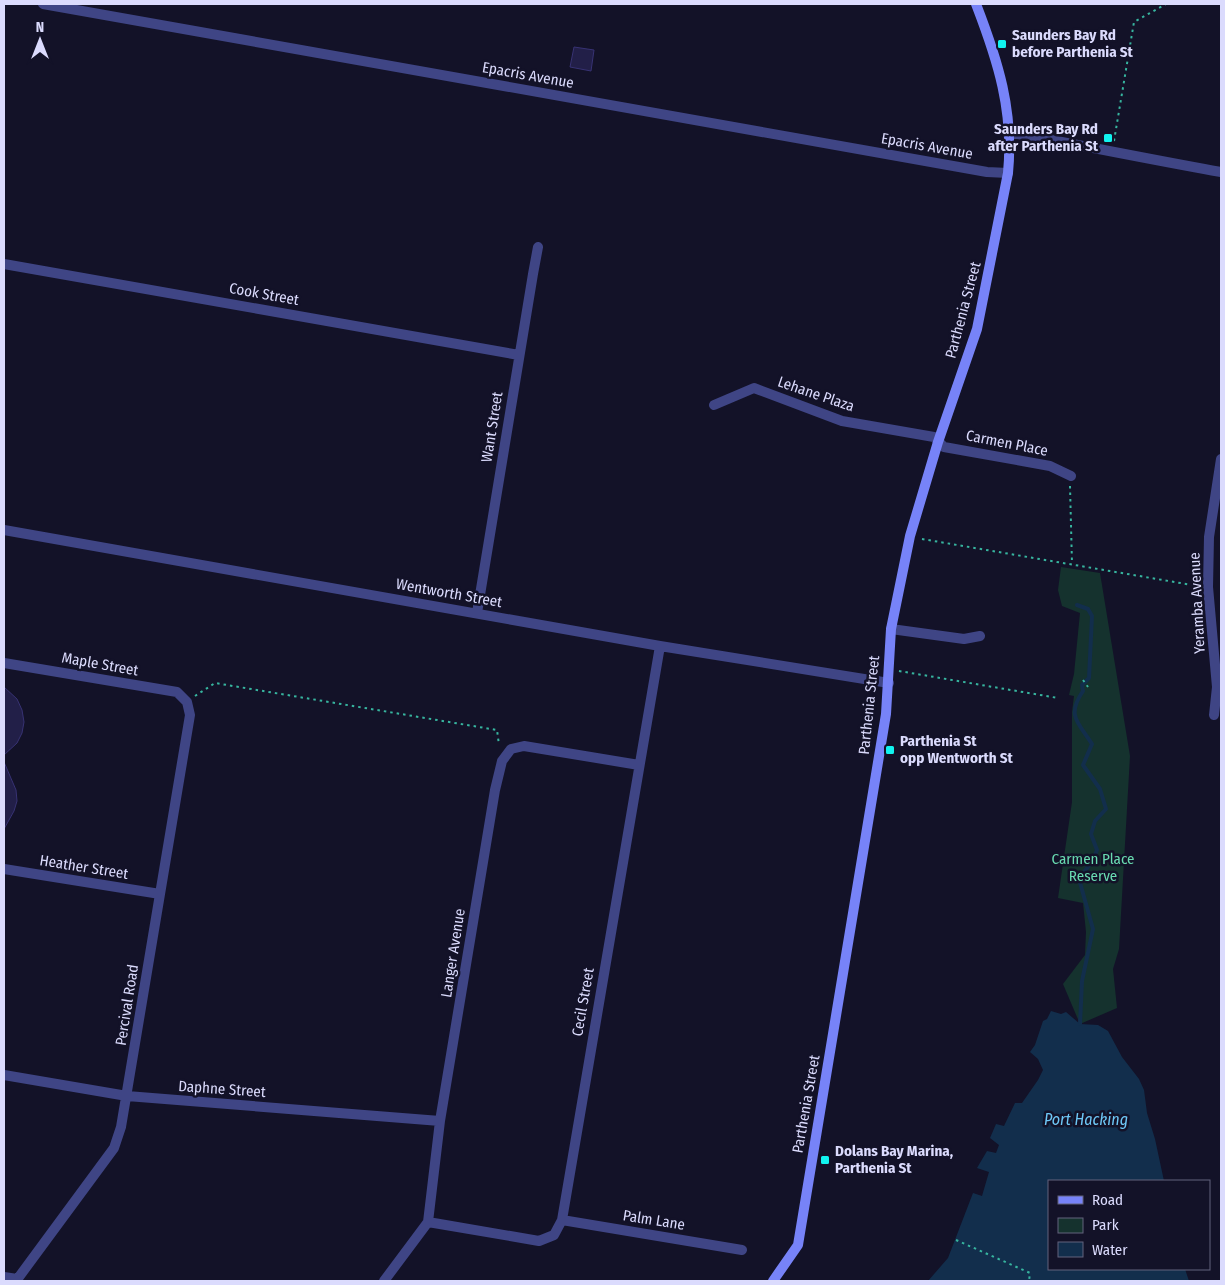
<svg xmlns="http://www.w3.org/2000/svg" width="1225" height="1285" font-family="'Fira Sans Condensed',sans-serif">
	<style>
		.green { fill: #15322e }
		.water { fill: #122e4c }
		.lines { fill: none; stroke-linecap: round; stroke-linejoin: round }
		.stream { stroke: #122e4c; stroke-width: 4 }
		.building { fill: #221f48; stroke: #373273 }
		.path { stroke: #37b59f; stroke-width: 2; stroke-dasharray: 2.5 4; stroke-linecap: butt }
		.street { stroke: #3f4585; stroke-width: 10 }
		.secondary { stroke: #7783f8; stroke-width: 10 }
		.poi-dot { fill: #11f3ef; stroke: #131228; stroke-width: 2 }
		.labels { text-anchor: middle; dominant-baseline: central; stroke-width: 5; stroke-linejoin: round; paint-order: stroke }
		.poi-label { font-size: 15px; font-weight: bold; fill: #dbdbfd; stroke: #131228; text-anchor: start }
		.street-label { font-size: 15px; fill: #dbdbfd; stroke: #131228 }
		.park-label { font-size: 15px; fill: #69dbb1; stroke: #131228 }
		.water-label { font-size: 16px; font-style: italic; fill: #6ec8f7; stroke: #131228 }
	</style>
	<rect width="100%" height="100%" fill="#131228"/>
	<path class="green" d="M1061,567l39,6 30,183 -11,193 -6,20 4,39 -37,16 -17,-40 22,-29 1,-23 -3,-29 -25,-5 14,-96v-90l2,-16 -5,-1 5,-21 6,-61 -18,-7 -4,-16z"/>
	<path class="water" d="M1051,1011l10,3 5,-2 14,12 18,1 10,6 14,26 17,22 5,11 3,23 8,26 9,42h-115v88h136l4,12h-261l20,-23 25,-65 9,3 7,-24 -12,-4 10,-17 9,2 3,-8 -9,-7 6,-14 8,2 11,-23h7l16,-23 5,-10 -5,-11 -8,-7 5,-7 8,-24 4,-2z"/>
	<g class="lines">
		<path class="stream" d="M1077,605l11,4 4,7 -3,62 -7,7 1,6c-17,25 -5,31 9,53l-9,21 17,24 6,20 -11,12 -4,13 6,16 -4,10 -14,19 14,50 -11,52 -2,43"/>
	</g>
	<path class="building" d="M574,47l20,3 -3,21 -21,-4z
		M4,687l13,12 5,11 2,12 -2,11 -5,10 -13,12z
		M4,762l12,28 1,11 -3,10 -10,18z"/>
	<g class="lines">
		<path class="path" d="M1114,141l20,-119 32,-18
			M1070,486l2,78
			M922,539l276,47
			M899,671l159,27
			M1083,680l5,7
			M195,696l20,-13 282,47 2,15
			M956,1240l74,33 -1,8"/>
		<path class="street" d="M43,4l944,168 21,1
			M1009,134h9c68,12 135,26 203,38
			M4,264l515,91
			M714,405l40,-17 88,33 92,16 10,10 106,19 21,10
			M4,530l656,116 229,37
			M477,613l56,-339 5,-27
			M891,629l73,10 16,-3
			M4,663l173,29 10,10 3,13 -69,412 -7,21 -98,133
			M1214,715l3,-28 -9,-100 1,-50 12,-78
			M4,869l156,25
			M4,1075l123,21 313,25
			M562,1220l180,30
			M428,1222l111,19 15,-6 8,-15 98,-574
			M4,1277l13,2
			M384,1281l44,-59 12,-101 55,-331 7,-29 9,-12 13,-3 115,19"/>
		<path class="secondary" d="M773,1281l25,-36 88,-531 5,-85 19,-93 28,-94 39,-113 31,-156c6,-62 -10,-112 -32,-169"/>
	</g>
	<g class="poi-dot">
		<rect x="997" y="39" width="10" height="10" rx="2.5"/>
		<rect x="1103" y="133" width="10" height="10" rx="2.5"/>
		<rect x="885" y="745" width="10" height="10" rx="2.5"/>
		<rect x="820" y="1155" width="10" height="10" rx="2.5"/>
	</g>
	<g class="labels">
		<g class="poi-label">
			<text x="1012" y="35">Saunders Bay Rd<tspan x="1012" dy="17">before Parthenia St</tspan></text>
			<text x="1098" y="129" text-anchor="end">Saunders Bay Rd<tspan x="1098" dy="17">after Parthenia St</tspan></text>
			<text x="900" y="741">Parthenia St<tspan x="900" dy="17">opp Wentworth St</tspan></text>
			<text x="835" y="1151">Dolans Bay Marina,<tspan x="835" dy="17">Parthenia St</tspan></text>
		</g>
		<g class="street-label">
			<text transform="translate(528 75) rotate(10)">Epacris Avenue</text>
			<text transform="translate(927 146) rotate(10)">Epacris Avenue</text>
			<text transform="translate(264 294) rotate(10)">Cook Street</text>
			<text transform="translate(963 310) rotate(-75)">Parthenia Street</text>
			<text transform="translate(816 394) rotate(19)">Lehane Plaza</text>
			<text transform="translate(492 427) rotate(-81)">Want Street</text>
			<text transform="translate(1007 443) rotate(11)">Carmen Place</text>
			<text transform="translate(449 593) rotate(10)">Wentworth Street</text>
			<text transform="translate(1197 603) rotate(-93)">Yeramba Avenue</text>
			<text transform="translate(100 664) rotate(10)">Maple Street</text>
			<text transform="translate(869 705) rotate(-84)">Parthenia Street</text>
			<text transform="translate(84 867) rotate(9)">Heather Street</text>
			<text transform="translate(453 953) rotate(-81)">Langer Avenue</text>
			<text transform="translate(583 1002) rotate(-80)">Cecil Street</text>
			<text transform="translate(127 1005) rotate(-81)">Percival Road</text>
			<text transform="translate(222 1089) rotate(4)">Daphne Street</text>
			<text transform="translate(806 1104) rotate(-80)">Parthenia Street</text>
			<text transform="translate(654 1220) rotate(9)">Palm Lane</text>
		</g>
		<g class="park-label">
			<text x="1093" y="859">Carmen Place<tspan x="1093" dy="17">Reserve</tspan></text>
		</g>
		<g class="water-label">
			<text x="1086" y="1119">Port Hacking</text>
		</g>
	</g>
	<rect width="1225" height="1285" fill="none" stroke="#dbdbfd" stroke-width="10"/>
	<rect x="1048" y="1180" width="162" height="90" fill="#131228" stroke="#63627d"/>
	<rect x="1058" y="1196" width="25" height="8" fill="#7783f8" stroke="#63627d"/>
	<text x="1092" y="1205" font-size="15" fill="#dbdbfd">Road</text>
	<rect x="1058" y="1218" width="25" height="15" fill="#15322e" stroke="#63627d"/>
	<text x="1092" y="1230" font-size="15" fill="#dbdbfd">Park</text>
	<rect x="1058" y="1242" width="25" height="15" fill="#122e4c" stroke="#63627d"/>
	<text x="1092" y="1255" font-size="15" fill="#dbdbfd">Water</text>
	<g transform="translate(40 40)" stroke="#131228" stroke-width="4" paint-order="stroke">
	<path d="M0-4L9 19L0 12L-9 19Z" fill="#dbdbfd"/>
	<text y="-8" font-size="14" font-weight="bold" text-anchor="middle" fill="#dbdbfd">N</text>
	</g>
</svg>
